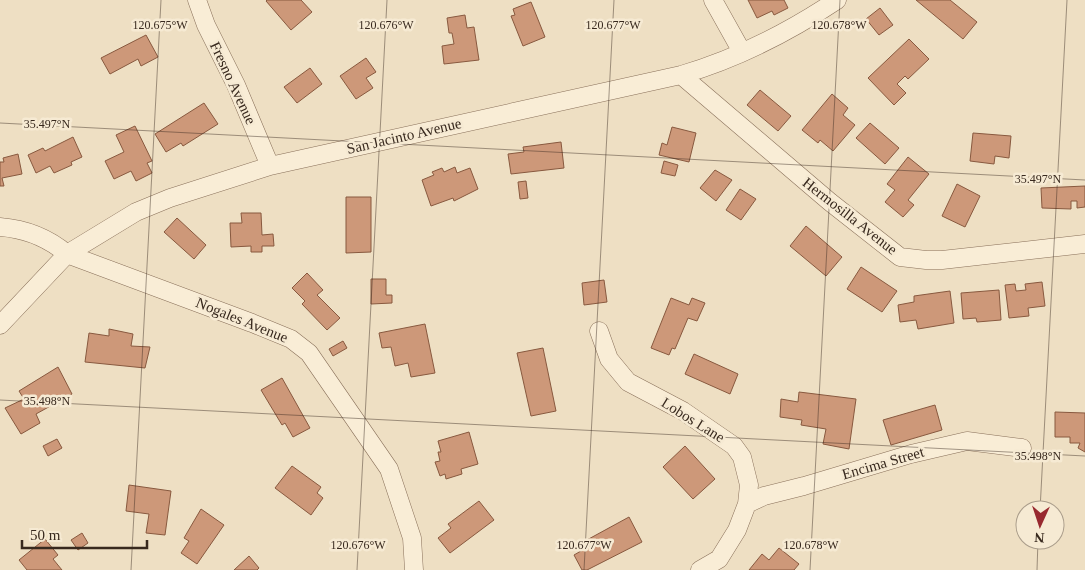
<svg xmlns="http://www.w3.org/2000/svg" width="1085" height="570" font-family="'Times New Roman',serif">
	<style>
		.building { fill: #cd9879; stroke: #88593f }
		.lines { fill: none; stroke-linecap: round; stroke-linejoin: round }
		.street-casing { stroke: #89705a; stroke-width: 19 }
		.street { stroke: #f9edd6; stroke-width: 18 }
		.ticks { fill: none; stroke: #38291e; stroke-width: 1; stroke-opacity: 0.45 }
		.labels { text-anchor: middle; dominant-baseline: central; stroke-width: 5; stroke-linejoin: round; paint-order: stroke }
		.street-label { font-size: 15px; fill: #38291e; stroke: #f6ead3 }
		.ticks-label { font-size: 12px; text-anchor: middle; fill: #38291e; stroke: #f6ead3; stroke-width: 5; stroke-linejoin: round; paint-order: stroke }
	</style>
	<rect width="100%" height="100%" fill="#eedfc3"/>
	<path class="building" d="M267,0h34l11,12 -21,18 -25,-29z
		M748,0h36l4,8 -14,7 -2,-4 -15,7z
		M916,0h34l27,22 -14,17z
		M531,2l14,35 -22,9 -12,-30 4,-1 -2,-6z
		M880,8l13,17 -14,10 -13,-16z
		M465,15l2,13 7,-1 5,33 -35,4 -2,-18 12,-2 -2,-11h-3l-2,-15z
		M146,35l12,22 -17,9 -3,-7 -28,15 -9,-16z
		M909,39l20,20 -21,20 -3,-3 -8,8 9,9 -12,12 -26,-27z
		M366,58l10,14 -10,6 7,10 -17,11 -16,-23z
		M310,68l12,16 -25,19 -13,-16z
		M760,90l31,26 -13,15 -31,-26z
		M832,94l16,14 -5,7 12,10 -22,26 -13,-11 -2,3 -16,-13z
		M204,103l14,21 -35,22 -2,-3 -15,9 -11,-18z
		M870,123l29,25 -14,16 -29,-26z
		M135,126l17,35 -5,2 5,10 -16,8 -5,-10 -17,8 -9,-18 19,-9 -8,-17z
		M672,127l24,6 -7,29 -30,-7 3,-12 5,2z
		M973,133l38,3 -2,22 -14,-2 -1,8 -24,-3z
		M73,137l9,20 -11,5 1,3 -18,8 -4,-7 -14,7 -8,-18 15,-7 2,3z
		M561,142l3,26 -53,6 -3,-20 16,-2 -1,-5z
		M18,154l4,20 -20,4 2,8h-4v-24h4l-1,-4z
		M908,157l21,17 -21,26 6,5 -11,12 -18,-15 10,-12 -8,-6z
		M664,161l14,4 -3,11 -14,-3z
		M455,167l2,6 13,-5 8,21 -24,12 -1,-3 -22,8 -9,-26 12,-5 -2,-3 10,-4 2,4z
		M715,170l17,10 -16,21 -16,-13z
		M526,181l2,17 -8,1 -2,-17z
		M957,184l23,12 -15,31 -23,-11z
		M1085,186v21l-8,1v-7h-6v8l-29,-1 -1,-20z
		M740,189l16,10 -15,21 -15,-10z
		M346,197h25v55l-25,1z
		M241,213h20l1,22 11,-1 1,12h-12v6h-11v-6l-20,1 -1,-24h12z
		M177,218l29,27 -12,14 -30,-27z
		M806,226l36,31 -16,19 -36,-30z
		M861,267l36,24 -15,21 -35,-23z
		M307,273l16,17 -6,5 23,23 -13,12 -25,-26 3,-3 -13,-13z
		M371,279h15v16h6v8l-21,1z
		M604,280l3,22 -23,3 -2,-22z
		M1042,282l3,24 -17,2 1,8 -20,2 -4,-33 10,-1 1,7 10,-1 -1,-6z
		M999,290l2,30 -24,2 -1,-4 -13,1 -2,-26z
		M950,291l4,32 -36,6 -2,-9 -16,2 -2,-17 16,-3v-6z
		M671,298l18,7 3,-7 13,5 -8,18 -9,-3 -13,31 -3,-1 -3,7 -18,-7z
		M425,324l10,49 -24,4 -3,-14 -13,3 -4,-19 -9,1 -3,-15z
		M109,329l24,5 -2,12 19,1 -5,21 -60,-6 4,-29 20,3z
		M343,341l4,7 -14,8 -4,-7z
		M543,348l13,63 -25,5 -14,-63z
		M694,354l44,20 -8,20 -45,-20z
		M58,367l14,27 -36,20 4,9 -19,11 -16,-26 19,-9 -5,-8z
		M282,378l28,50 -17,9 -8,-14 -3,2 -21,-35z
		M799,392l57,7 -7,50 -26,-5 3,-15 -25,-4 1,-5 -22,-3 1,-18 17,3z
		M935,405l7,25 -51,15 -8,-25z
		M1055,412l30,1v39l-7,-4 2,-5h-10v-6h-15z
		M469,432l9,32 -17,5 1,5 -16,5 -1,-5 -5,2 -5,-14 5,-1 -2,-9h3l-3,-11z
		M57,439l5,9 -14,8 -5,-10z
		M685,446l30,33 -22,20 -30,-32z
		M292,466l29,21 -4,6 6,5 -12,17 -36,-27z
		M129,485l42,6 -6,44 -19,-2 3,-19 -23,-3z
		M479,501l15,19 -44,33 -12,-15 13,-10 -3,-4z
		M201,509l23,16 -27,39 -16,-11 8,-12 -5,-3z
		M629,517l13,25 -55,28h-5l-8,-15 14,-8 -3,-6z
		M82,533l6,10 -10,7 -7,-10z
		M45,539l13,16 -5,4 9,11h-35l-8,-10z
		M779,548l20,16 -5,6h-45l13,-16 7,6z
		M249,556l10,12 -2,2h-23z"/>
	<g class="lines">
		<defs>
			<path id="street" d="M197,0l9,25 30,60 34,81
				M713,0l29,52
				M681,75l149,127 70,55 26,3h16l143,-16
				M0,227c26,2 47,10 67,27l185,69 39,16 18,14 80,116 23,69 2,32
				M0,325l67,-71 69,-42 34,-14 100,-32 411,-91c55,-16 108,-43 156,-75
				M599,331l10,28 19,23 55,29 51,35 8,11 7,28 -2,19 -10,26 -18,29 -19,11
				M747,504l17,-8 40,-10 107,-32 56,-13 55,7"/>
		</defs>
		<use href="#street" class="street-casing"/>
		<use href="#street" class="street"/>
	</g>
	<path class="ticks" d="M0,123l1085,57M0,400l1085,56M1040,510l27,-510M131,570l30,-570M357,570l30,-570M584,570l30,-570M810,570l30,-570M1037,570l1,-30"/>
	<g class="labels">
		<g class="street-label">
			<text transform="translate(233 83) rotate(65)">Fresno Avenue</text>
			<text transform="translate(404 136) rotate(-13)">San Jacinto Avenue</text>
			<text transform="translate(850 216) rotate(38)">Hermosilla Avenue</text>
			<text transform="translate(242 320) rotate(22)">Nogales Avenue</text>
			<text transform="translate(693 420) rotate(32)">Lobos Lane</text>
			<text transform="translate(883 463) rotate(-16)">Encima Street</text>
		</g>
	</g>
	<g class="ticks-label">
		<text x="160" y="29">120.675°W</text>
		<text x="386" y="29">120.676°W</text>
		<text x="613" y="29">120.677°W</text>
		<text x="839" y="29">120.678°W</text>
		<text x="47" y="128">35.497°N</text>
		<text x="1038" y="183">35.497°N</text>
		<text x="47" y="405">35.498°N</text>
		<text x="1038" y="460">35.498°N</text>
		<text x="358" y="549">120.676°W</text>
		<text x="584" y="549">120.677°W</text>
		<text x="811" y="549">120.678°W</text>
	</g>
	<g transform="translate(1040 525) rotate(183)"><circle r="24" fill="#f6ead3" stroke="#aa9d8b"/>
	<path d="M0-4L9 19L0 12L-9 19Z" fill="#98292f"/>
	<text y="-8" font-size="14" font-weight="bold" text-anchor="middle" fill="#38291e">N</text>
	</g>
	<path d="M22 540v8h125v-8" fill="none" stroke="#38291e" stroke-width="2.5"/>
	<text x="30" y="540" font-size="15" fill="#38291e" stroke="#f6ead3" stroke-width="4" paint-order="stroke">50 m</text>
</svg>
